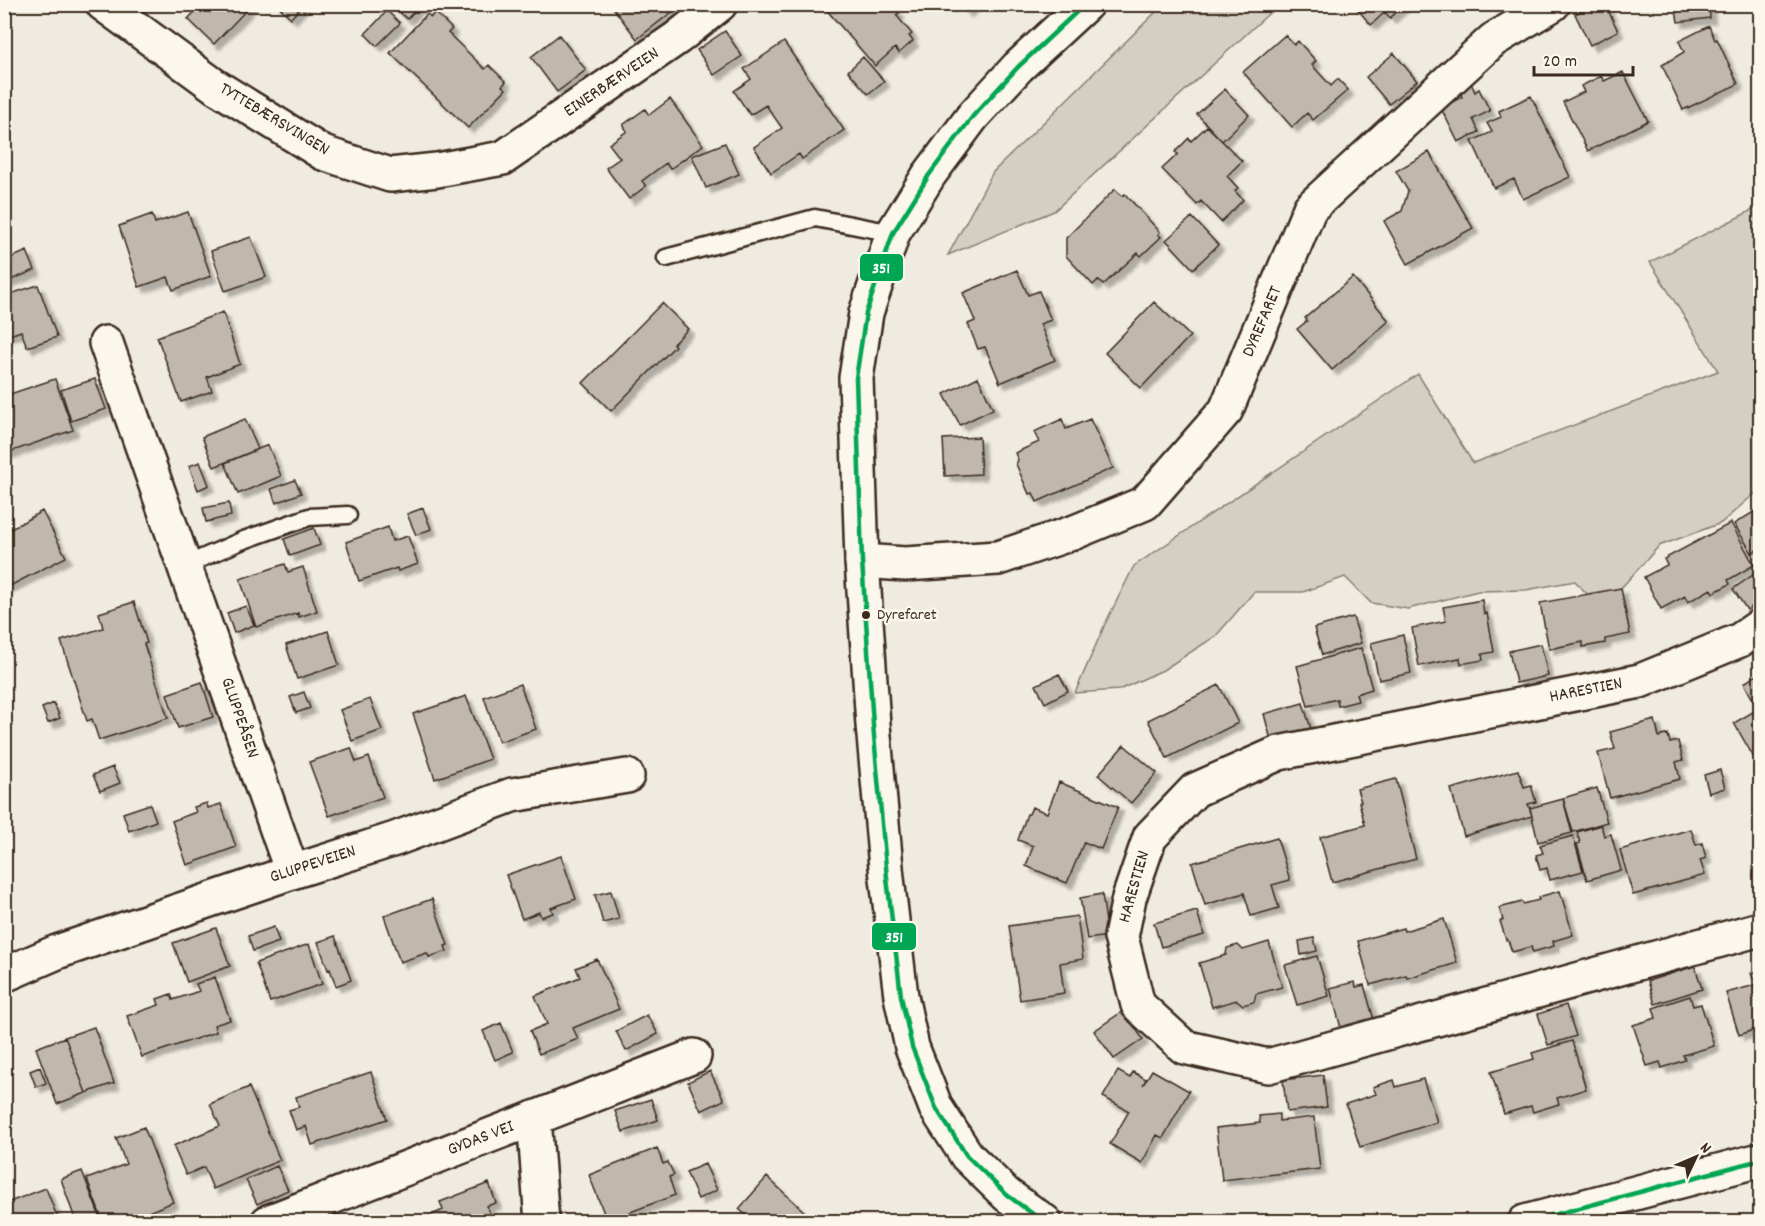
<svg xmlns="http://www.w3.org/2000/svg" width="1765" height="1226" font-family="Dekko,sans-serif">
	<style>
		.green { fill: #d5cec3; stroke: #887c70; stroke-width: 1.5 }
		.building { fill: #c0b8ad; stroke: #3b2a1e; stroke-width: 1.5; filter: url(#shadow) }
		.lines { fill: none; stroke-linecap: round; stroke-linejoin: round }
		.service-casing { stroke: #3b2a1e; stroke-width: 21 }
		.minor-casing { stroke: #3b2a1e; stroke-width: 38 }
		.tertiary-casing { stroke: #3b2a1e; stroke-width: 38 }
		.service { stroke: #fbf7ec; stroke-width: 16 }
		.minor { stroke: #fbf7ec; stroke-width: 33 }
		.tertiary { stroke: #fbf7ec; stroke-width: 33 }
		.bus-1-casing { stroke: #fbf7ec; stroke-width: 9 }
		.bus-1 { stroke: #00a651; stroke-width: 4.5 }
		.bus-dot { fill: #3b2a1e; stroke: #fbf7ec; stroke-width: 2 }
		.labels { text-anchor: middle; dominant-baseline: central; stroke-width: 5; stroke-linejoin: round; paint-order: stroke }
		.bus-label { font-size: 16px; fill: #3b2a1e; stroke: #fbf7ec; text-anchor: start }
		.street-label { font-size: 18px; fill: #3b2a1e; stroke: #fbf7ec }
		.line-badge { stroke: #fbf7ec; stroke-width: 2 }
		.badge-label { font-size: 16px; text-anchor: middle; font-weight: bold; fill: #fff }
	</style>
	<defs>
		<filter id="shadow"><feDropShadow dx="5.5" dy="5.5" stdDeviation="1.5" flood-color="#0004"/></filter>
	</defs>
	<rect width="100%" height="100%" fill="#f0ebe0"/>
	<filter id="ink" filterUnits="userSpaceOnUse"><feTurbulence type="fractalNoise" baseFrequency=".0167" numOctaves="2"/><feDisplacementMap in="SourceGraphic" scale="12" xChannelSelector="R" yChannelSelector="G"/><feConvolveMatrix kernelMatrix="1 2 1 2 8 2 1 2 1" color-interpolation-filters="sRGB"/></filter>
	<g filter="url(#ink)">
		<path class="green" d="M1163,5h115l-224,206 -106,44 45,-83z
			M1760,206v283l-39,34 -62,23 -38,42 -34,6 -12,-13 -49,9 -48,1 -70,18 -37,-6 -26,-26 -42,15h-49l-38,44 -53,34 -44,20 -44,3 30,-69 29,-58 284,-192 55,89 245,-92 -68,-109z"/>
		<path class="building" d="M202,4h50l-38,40 -26,-25z
			M276,4h28l-13,14z
			M397,4h24l-14,15 -13,-12z
			M620,4h48l5,7 -36,28 -23,-30z
			M830,4h61l8,9 -3,2 16,19 -3,2 4,5 -14,12 -4,-5 -20,18 -50,-58z
			M960,4h15l-9,8z
			M1353,4h52l-15,14 -5,-6 -14,13z
			M1595,4h10l13,27 -28,14 -15,-31z
			M1675,4h34l1,14 -32,4z
			M387,11l13,12 -23,23 -12,-12z
			M435,12l17,17 -4,4 37,36 4,-4 17,17 -4,4 4,3 -38,39 -78,-75 37,-39 4,3z
			M1709,26l6,14 2,-1 21,45 -55,26 -21,-45 22,-13 -5,-11z
			M725,31l17,25 -28,19 -17,-25z
			M559,35l27,35 -29,22 -26,-35z
			M1285,35l9,10 4,-4 18,20 -4,4 19,21 7,-7 10,11 -35,30 -6,-7 -15,14 -49,-55z
			M784,42l60,88 -42,29 -3,-5 -28,19 -17,-26 28,-19 -16,-23 -16,10 -16,-24 17,-12 -7,-10z
			M1394,53l23,28 -28,23 -23,-27z
			M863,57l21,24 -16,13 -20,-23z
			M1623,72l25,49 -60,30 -25,-49 21,-10 -3,-6 20,-10 3,5z
			M1471,83l4,9 4,-3 11,22 -17,8 6,13 -21,10 -17,-34 21,-11 -4,-8z
			M1225,89l24,26 -27,26 -25,-27z
			M1531,96l39,81 -47,22 -9,-20 -20,9 -22,-47 20,-9 -5,-9 14,-6 -2,-6z
			M670,99l33,46 -33,24 -4,-6 -24,18 4,5 -17,13 -23,-31 14,-10 -11,-14 18,-13 -4,-6 22,-16 4,6z
			M1207,126l35,35 -15,15 11,12 -3,3 8,9 -22,22 -20,-21 -4,4 -35,-36 16,-15 -3,-2 14,-14 2,3z
			M725,143l14,31 -33,14 -14,-32z
			M1429,152l44,76 -65,36 -24,-43 18,-10 6,-20 -12,-20z
			M1115,189l7,7 3,-2 35,38 -2,2 3,3 -20,19 -3,-3 -35,32 -5,-5 -5,5 -27,-29v-18z
			M188,212l23,64 -38,14 -5,-13 -29,10 -20,-61 33,-12 3,9z
			M1192,217l26,28 -25,24 -27,-29z
			M251,237l15,40 -41,14 -14,-40z
			M27,251l8,19 -29,12 -2,-21z
			M1017,270l11,25 11,-4 12,29 -11,4 15,36 -55,23 -15,-36 -7,2 -10,-25 7,-3 -12,-28z
			M1353,277l36,44 -57,49 -35,-41 10,-8 -2,-3z
			M38,285l19,52 -30,10 -6,-16 -17,6v-41z
			M1154,302l36,34 -49,52 -36,-35z
			M662,303l26,26 -15,15 2,2 -64,65 -28,-28z
			M223,312l17,52 -33,13 5,14 -31,11 -24,-65z
			M978,377l15,32 -33,16 -16,-31z
			M55,379l18,51 -69,24v-58z
			M95,379l11,30 -35,12 -10,-31z
			M245,419l13,30 -44,18 -12,-30z
			M1062,419l4,10 24,-10 23,49 -76,34 -4,-9 -4,1 -13,-30 2,-4 -3,-7 24,-11 -5,-10z
			M979,437l2,37 -36,2 -2,-37z
			M268,445l13,31 -43,18 -13,-31z
			M200,462l9,23 -11,5 -9,-24z
			M295,480l6,13 -25,10 -5,-14z
			M229,503l2,13 -25,6 -3,-14z
			M423,508l8,21 -15,6 -9,-21z
			M1760,508v40l-8,5 -18,-29z
			M42,511l24,46 -62,32v-56z
			M1731,523l23,42 -26,15 2,4 -17,9 -2,-4 -23,13 -3,-6 -24,13 -17,-32 23,-12 -3,-6z
			M388,527l4,14 16,-5 10,28 -20,7 -1,-3 -38,13 -13,-39z
			M314,528l6,17 -30,11 -6,-17z
			M285,564l3,8 15,-5 14,44 -18,6 -1,-4 -42,14 -16,-48z
			M1760,570v31l-13,9 -14,-21z
			M1621,588l9,46 -25,5v4l-22,4v-5l-34,7 -9,-46z
			M1482,600l2,14 3,-1 7,39 -12,2 1,6 -22,4 -1,-6 -41,8 -7,-38 34,-7 -3,-14z
			M134,602l13,41 -3,1 24,74 -69,22 -7,-21 -5,2 -26,-80 42,-13 -4,-15z
			M246,606l8,19 -20,8 -7,-20z
			M1353,617l8,26 -39,12 -8,-27z
			M328,631l11,34 -42,14 -11,-34z
			M1403,635l8,38 -32,7 -8,-37z
			M1541,644l7,32 -32,7 -7,-32z
			M1361,648l11,41 -16,5 2,7 -20,5 -1,-7 -29,7 -11,-40z
			M1760,673v88l-3,2 -23,-40 24,-14 -14,-26z
			M1059,674l9,17 -23,12 -9,-18z
			M202,682l11,35 -35,11 -11,-34z
			M520,684l16,45 -37,13 -15,-45z
			M1219,685l19,38 -71,35 -19,-38z
			M304,692l6,16 -14,5 -6,-16z
			M466,696l24,63 -55,20 -22,-65z
			M370,699l12,31 -30,11 -12,-31z
			M54,703l6,15 -12,5 -6,-15z
			M1303,703l8,26 -40,11 -7,-26z
			M1655,720l4,17 9,-3 2,9 8,-2 5,19 -7,2 4,17 -70,19 -12,-45 17,-4 -5,-17z
			M1124,745l33,28 -26,30 -33,-28z
			M351,748l5,14 13,-5 14,40 -54,19 -20,-54z
			M113,767l7,16 -20,8 -7,-16z
			M1518,770l6,17 7,-2 5,17 -8,2 4,12 -68,20 -13,-47z
			M1720,770l5,18 -16,5 -5,-18z
			M1396,779l20,80 -84,23 -12,-45 45,-12 -6,-23h2l-4,-13z
			M1059,782l59,25 -17,42 -17,-7 -17,41 -41,-17 7,-20 -15,-6 9,-26h2l3,-7 15,6z
			M1597,788l10,34 -34,10 -10,-34z
			M1563,799l9,34 -34,9 -8,-34z
			M207,803l1,5 13,-4 15,43 -49,18 -15,-44 24,-9 -2,-5z
			M150,804l6,17 -27,10 -6,-18z
			M1601,825l3,11 7,-2 10,36 -34,10 -10,-36 3,-1 -3,-11z
			M1691,829l5,16 6,-2 4,15 -6,2 5,15 -72,20 -13,-45z
			M1573,836l10,35 -33,9 -3,-12 -7,2 -4,-15 7,-2 -3,-8z
			M1277,838l13,42 -18,5 7,23 -28,8 -7,-23 -39,12 -13,-42z
			M561,856l15,43 -25,9 2,5 -12,4 -2,-5 -17,7 -16,-44z
			M611,891l8,28 -16,4 -8,-28z
			M1560,891l13,44 -20,6 1,5 -21,6 -2,-5 -19,5 -4,-12h-2l-6,-19 3,-1 -4,-12 23,-6 1,2 16,-4 -1,-3z
			M1102,894l6,42 -21,3 -7,-41z
			M432,899l16,46 -3,1 2,5 -18,6 -2,-4 -27,9 -16,-46z
			M1197,911l7,24 -43,12 -7,-24z
			M1077,916l6,43 -23,4 4,30 -44,7 -11,-74z
			M1444,919l13,44 -50,15 -1,-3 -36,10 -12,-44 45,-13 1,3z
			M274,927l5,15 -26,9 -5,-15z
			M216,928l14,38 -43,16 -14,-39z
			M335,936l16,44 -15,6 -6,-17 -2,1 -10,-28z
			M1314,938l3,13 -16,4 -2,-14z
			M1269,942l13,45 -26,7 -2,8 -11,3 -6,-5 -25,7 -13,-44 27,-8 1,-7 11,-3 5,5z
			M309,944l13,40 -52,18 -14,-39z
			M1317,956l12,40 -32,9 -12,-40z
			M597,959l22,50 -46,19 5,11 -39,15 -9,-23 17,-7 -12,-28 45,-19 -4,-9z
			M1695,966l7,23 -47,15 -7,-23z
			M1760,970v58l-21,7 -13,-42 29,-8 -4,-12z
			M215,977l15,43 -16,5 2,7 -74,25 -15,-41 32,-11 -2,-6 14,-5 2,6 26,-9 -3,-7z
			M1355,982l1,5 8,-2 10,35 -33,8 -11,-40z
			M1690,996l3,10 8,-2 13,42 -31,9 2,5 -23,8 -2,-6 -13,4 -14,-41 23,-7 -3,-10z
			M1566,1005l10,31 -28,9 -10,-31z
			M1123,1011l20,28 -29,20 -20,-28z
			M647,1015l11,19 -32,17 -10,-20z
			M501,1023l12,29 -18,8 -12,-29z
			M94,1027l20,56 -28,10 -21,-56z
			M65,1037l21,56 -29,11 -21,-56z
			M1572,1041l14,48 -29,9 2,6 -26,8 -2,-6 -27,8 -13,-42 43,-13 -2,-6z
			M40,1067l6,16 -10,4 -6,-16z
			M1152,1070l37,21 -26,47 -6,-3 -15,28 -32,-19 19,-33 -26,-14 15,-26 12,7 3,-6 13,7 -3,6z
			M710,1071l14,29 -23,11 -13,-29z
			M371,1072l16,47 -75,26 -6,-19 -10,4 -7,-20 10,-3 -3,-10z
			M1323,1075l4,32 -40,5 -4,-32z
			M1423,1079l14,43 -77,25 -14,-43 30,-10 -3,-7 21,-7 2,7z
			M249,1087l31,73 -67,29 -9,-22 -18,8 -13,-29 47,-20 -10,-22z
			M651,1099l7,21 -35,12 -8,-21z
			M1279,1114v7l35,-4 6,52 -98,11 -6,-52 44,-5 -1,-7z
			M144,1127l29,75 -49,20h-21l-16,-43 39,-15 -10,-26z
			M657,1148l6,16 5,-2 6,13 -5,2 6,18 -68,26 -18,-46z
			M705,1164l12,26 -19,9 -12,-27z
			M277,1166l11,24 -31,14 -11,-24z
			M82,1171l20,51h-26l-15,-43z
			M767,1177l40,37 -7,8h-52l2,-3 -11,-10z
			M489,1183l7,20 -9,3 6,16h-70l-1,-3 21,-9 -3,-8z
			M46,1188l13,34h-55v-18z"/>
		<g class="lines">
			<defs>
				<path id="service" d="M666,258l149,-40 78,15
					M186,565l55,-24 68,-24 39,-2"/>
				<path id="minor" d="M103,4l112,82 108,67 67,22 47,-5 66,-12 174,-120 43,-34
					M106,343l186,529
					M862,561l43,3 93,-6 77,-26 70,-29 81,-93 84,-202 183,-168 60,-36
					M1760,626l-20,14 -100,41 -361,72 -84,37 -45,47 -21,61 -8,39 17,68 46,42 84,19 492,-137
					M4,975l53,-23 235,-80 103,-33 117,-44 115,-19
					M534,1118l8,104
					M268,1222l426,-166"/>
				<path id="tertiary" d="M1045,1222l-38,-27 -40,-39 -31,-48 -24,-61 -11,-51 -14,-118 -14,-153 -11,-164 -6,-183 10,-65 27,-80 36,-58 44,-59 45,-49 68,-63
					M1525,1222l235,-62"/>
			</defs>
			<use href="#service" class="service-casing"/>
			<use href="#minor" class="minor-casing"/>
			<use href="#tertiary" class="tertiary-casing"/>
			<use href="#service" class="service"/>
			<use href="#minor" class="minor"/>
			<use href="#tertiary" class="tertiary"/>
			<defs>
				<path id="bus-1" d="M1044,1222l-37,-27 -40,-39 -31,-48 -24,-61 -11,-51 -14,-118 -14,-153 -11,-164 -6,-183 10,-65 27,-80 36,-58 44,-59 45,-49 67,-63
					M1527,1222l233,-62"/>
			</defs>
			<use href="#bus-1" class="bus-1-casing"/>
			<use href="#bus-1" class="bus-1"/>
		</g>
	</g>
	<circle class="bus-dot" cx="866" cy="615" r="5"/>
	<g class="labels">
		<g class="bus-label">
			<text x="877" y="615">Dyrefaret</text>
		</g>
		<g class="street-label">
			<text transform="translate(612 83) rotate(-34)">EINERBÆRVEIEN</text>
			<text transform="translate(274 120) rotate(31)">TYTTEBÆRSVINGEN</text>
			<text transform="translate(1263 322) rotate(-67)">DYREFARET</text>
			<text transform="translate(1586 691) rotate(-11)">HARESTIEN</text>
			<text transform="translate(239 718) rotate(71)">GLUPPEÅSEN</text>
			<text transform="translate(313 865) rotate(-18)">GLUPPEVEIEN</text>
			<text transform="translate(1135 887) rotate(-74)">HARESTIEN</text>
			<text transform="translate(481 1139) rotate(-21)">GYDAS VEI</text>
		</g>
	</g>
	<g class="line-badge">
		<rect x="859" y="253" width="45" height="29" rx="6" fill="#00a651"/>
		<rect x="871" y="922" width="46" height="29" rx="6" fill="#00a651"/>
	</g>
	<g class="badge-label">
		<text x="881" y="273">351</text>
		<text x="894" y="942">351</text>
	</g>
	<rect width="1765" height="1226" fill="none" stroke="#fbf7ec" stroke-width="24"/>
	<rect x="12" y="12" width="1741" height="1202" fill="none" stroke="#3b2a1e" stroke-width="2" filter="url(#ink)"/>
	<g transform="translate(1696 1157) rotate(46)" stroke="#fbf7ec" stroke-width="4.5" paint-order="stroke">
	<path d="M0-4.5L10 22L0 15L-10 22Z" fill="#3b2a1e"/>
	<text y="-9" font-size="16" font-weight="bold" text-anchor="middle" fill="#3b2a1e">N</text>
	</g>
	<path d="M1534 66v9h99v-9" fill="none" stroke="#3b2a1e" stroke-width="3"/>
	<text x="1543" y="66" font-size="18" fill="#3b2a1e" stroke="#fbf7ec" stroke-width="4.5" paint-order="stroke">20 m</text>
</svg>
